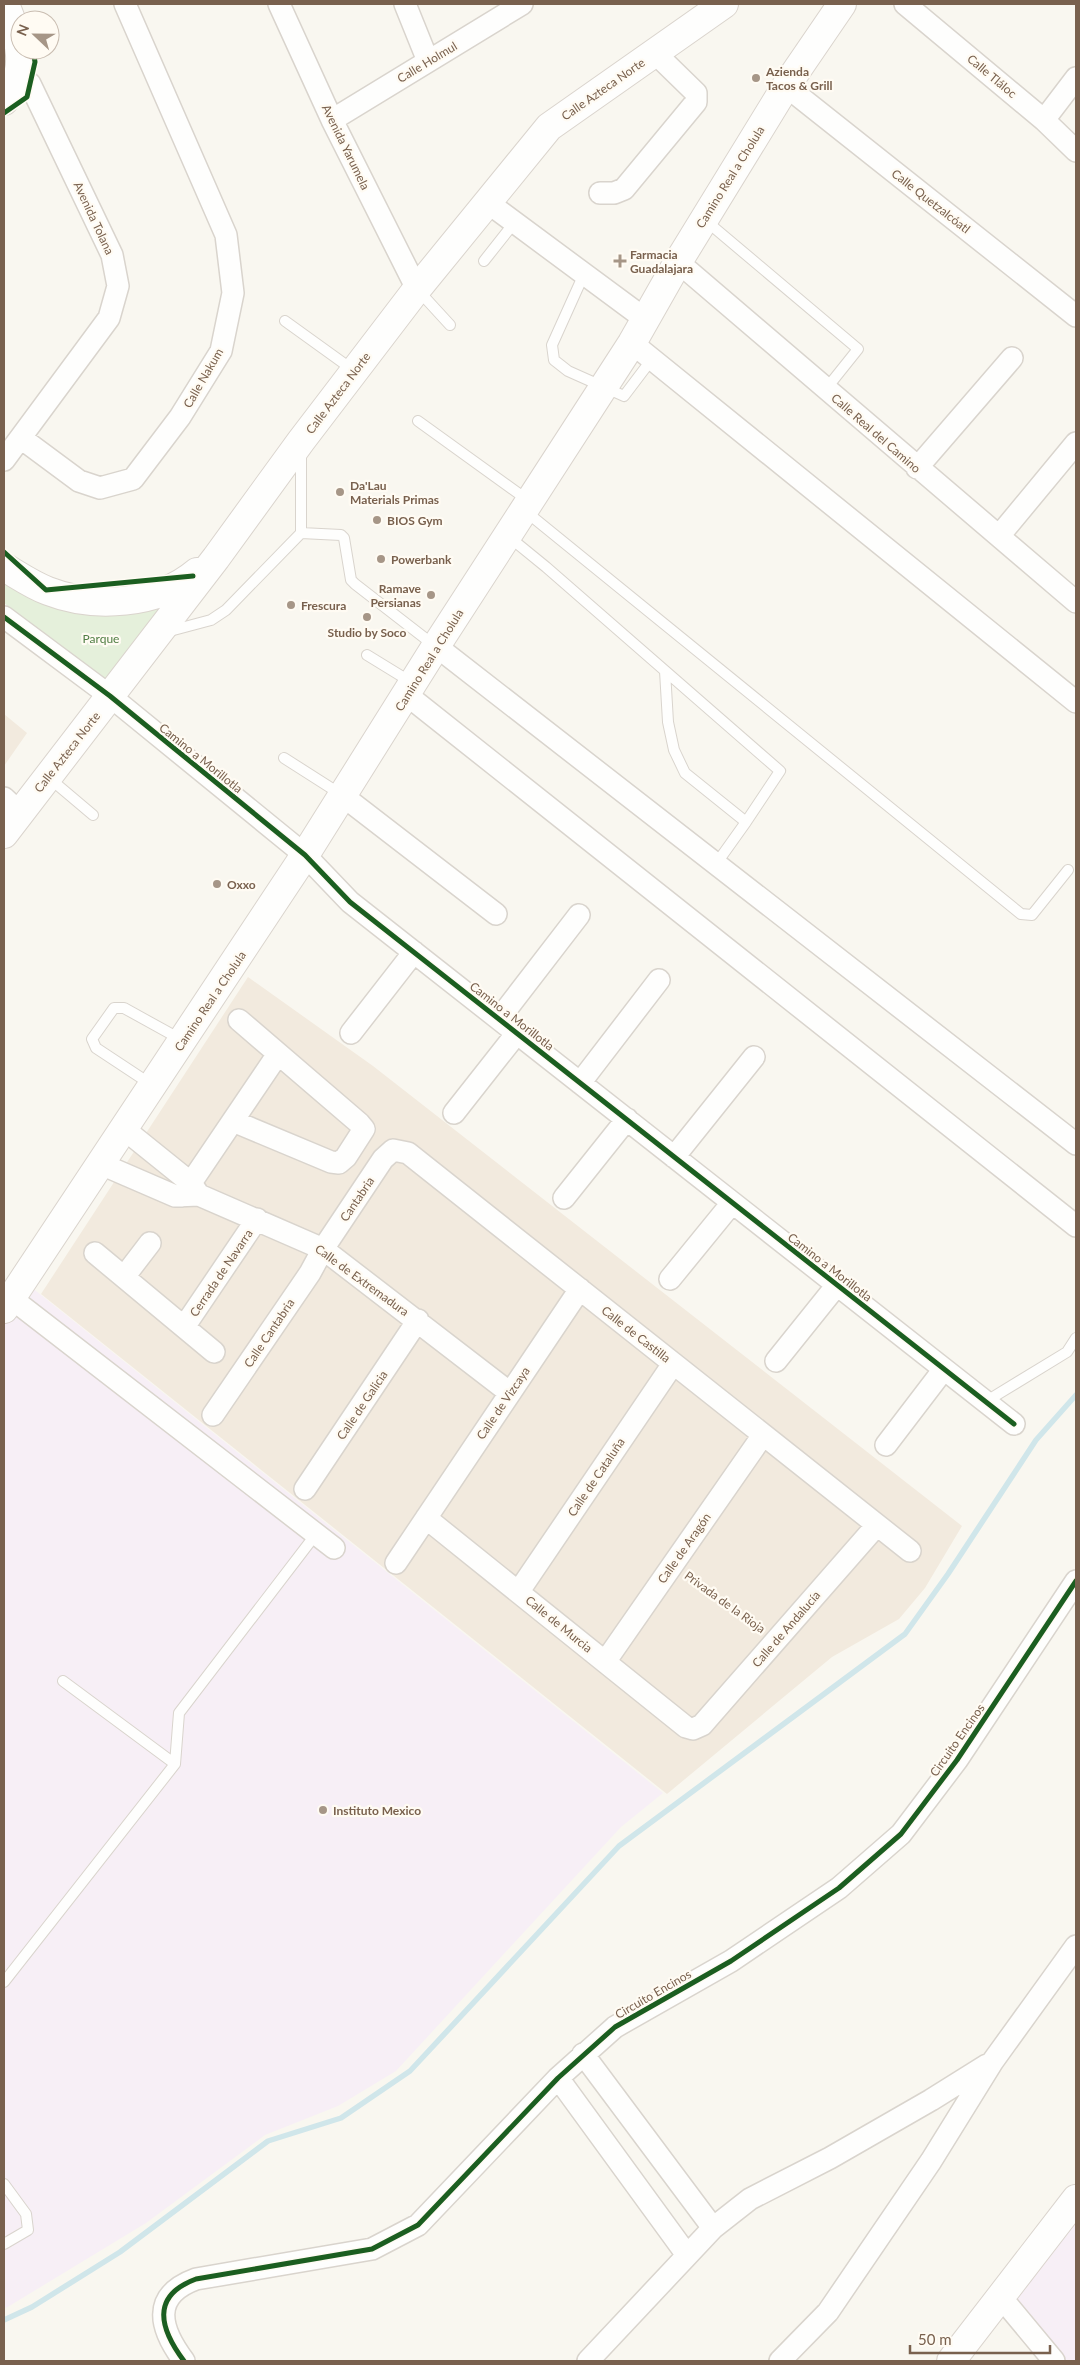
<svg xmlns="http://www.w3.org/2000/svg" width="1080" height="2365" font-family="Lato,sans-serif">
	<style>
		.residential { fill: #f2eade }
		.education { fill: #f7eff6 }
		.green { fill: #e5f0db }
		.lines { fill: none; stroke-linecap: round; stroke-linejoin: round }
		.stream { stroke: #d0e6ea; stroke-width: 5.5 }
		.lane-casing { stroke: #d9d4cd; stroke-width: 12 }
		.street-casing { stroke: #d9d4cd; stroke-width: 24 }
		.secondary-casing { stroke: #dad4cd; stroke-width: 30 }
		.path { stroke: #dbd6d0; stroke-width: 3; stroke-dasharray: 1 4; stroke-linecap: butt }
		.lane { stroke: #fefefd; stroke-width: 10 }
		.street { stroke: #fefefd; stroke-width: 21 }
		.secondary { stroke: #fefefd; stroke-width: 28 }
		.cycleway-casing { stroke: #fffbf3; stroke-width: 8 }
		.cycleway { stroke: #1b5e20; stroke-width: 5 }
		.poi-dot { fill: #a69687; stroke: #fffbf3; stroke-width: 2 }
		.labels { text-anchor: middle; dominant-baseline: central; stroke-width: 4.5; stroke-linejoin: round; paint-order: stroke }
		.street-label { font-size: 12px; fill: #79614e; stroke: #fffbf3 }
		.poi-label { font-size: 12px; font-weight: bold; fill: #79614e; stroke: #fffbf3; text-anchor: start }
		.park-label { font-size: 12px; fill: #517f45; stroke: #fffbf3 }
	</style>
	<rect width="100%" height="100%" fill="#f9f7f0"/>
	<path class="residential" d="M4,714l23,19 -23,33z
		M248,977l125,89 589,460 -37,62 -26,31 -67,38 -165,137 -626,-500z"/>
	<path class="education" d="M26,1283l637,510 -42,34 -225,244 -58,35 -73,29 -119,88 -140,85 -2,-3v-988z
		M1076,2210v151h-10l-49,-62z"/>
	<path class="green" d="M4,570l44,29 122,-2 -63,84 -103,-78z"/>
	<g class="lines">
		<path class="stream" d="M4,2320l28,-13 88,-55 148,-111 73,-23 69,-47 209,-225 286,-212 43,-60 88,-134 40,-45"/>
		<defs>
			<path id="lane" d="M705,220l153,129 -32,40
				M484,261l30,-38
				M584,274l-32,71 2,15 14,11 56,25 28,-37
				M417,289l33,36
				M285,321l68,49
				M418,421l111,80
				M524,510l497,404 11,1 36,-45
				M301,533l40,2 3,3 7,42 4,4 80,62
				M508,536l38,31 234,204 -34,51 -61,-49 -11,-23 -6,-28 -3,-51
				M166,632l45,-12 15,-10 75,-77v-81
				M367,655l44,27
				M284,758l58,37
				M48,777l45,38
				M716,864l30,-42
				M152,1085l-56,-37 -4,-9 22,-31h10l58,32
				M985,1402l82,-50 9,-14
				M63,1681l112,83
				M4,1982l171,-218 4,-51 137,-179
				M4,2184l22,30 2,16 -24,14"/>
			<path id="street" d="M279,4l53,116 85,169
				M405,4l23,57
				M905,4l139,116 32,31
				M786,86l290,230
				M332,120l190,-116
				M1044,120l32,-42
				M600,193h14l10,-4 72,-87v-9l-41,-40
				M487,202l158,117
				M678,262l398,340
				M632,343l444,359
				M21,438l58,43 21,7 33,-9 47,-62 41,-66 12,-58 -7,-58 -101,-231
				M4,460l105,-142 9,-32 -6,-31 -82,-171 -10,-10
				M917,468l95,-110
				M999,536l77,-93
				M4,617l106,79 195,159 45,47 664,522
				M436,646l640,498
				M407,695l669,531
				M343,796l153,118
				M4,798l16,15
				M499,1019l80,-104
				M351,1033l63,-81
				M580,1083l79,-103
				M454,1113l63,-80
				M233,1121l98,41 8,1 7,-6 18,-28 -5,-6 -120,-103
				M124,1129l67,54 8,12
				M674,1157l80,-100
				M101,1164l74,32 24,-1 124,54 187,144
				M182,1196l96,-142
				M564,1198l63,-79
				M95,1253l119,99
				M124,1277l26,-34
				M670,1279l62,-76
				M11,1298l323,250
				M184,1327l73,-108
				M776,1361l61,-76
				M213,1415l97,-142 13,-24 60,-90 10,-9 15,3 502,398
				M886,1445l58,-76
				M305,1489l113,-169
				M426,1518l260,209 7,2 9,-4 175,-200
				M396,1563l184,-274
				M519,1591l154,-227
				M605,1662l158,-227
				M583,2054l130,174
				M558,2078l129,177
				M1000,2296l54,65
				M184,2361c-24,-32 -34,-65 12,-82l176,-30 46,-24 140,-147 57,-51 116,-66 108,-73 62,-54 56,-74 119,-179
				M588,2361l125,-133 37,-29 80,-41 101,-58 56,-35
				M780,2361l48,-49 103,-151 62,-100 83,-115"/>
			<path id="secondary" d="M4,101c27,-32 15,-62 1,-97
				M4,567c14,8 28,18 44,24 46,18 110,14 149,-19
				M4,834l212,-276 85,-117 116,-152 132,-162 175,-123
				M4,1309l301,-454 131,-209 196,-303 46,-81 108,-176 56,-82
				M951,2361l125,-162"/>
		</defs>
		<use href="#lane" class="lane-casing"/>
		<use href="#street" class="street-casing"/>
		<use href="#secondary" class="secondary-casing"/>
		<path class="path" d="M687,1575l74,53"/>
		<use href="#lane" class="lane"/>
		<use href="#street" class="street"/>
		<use href="#secondary" class="secondary"/>
		<defs>
			<path id="cycleway" d="M4,113l23,-16 8,-35 -2,-12
				M4,552l42,38 147,-14
				M4,617l106,79 195,159 45,47 664,522
				M184,2361c-24,-32 -34,-65 12,-82l176,-30 46,-24 140,-147 57,-51 116,-66 108,-73 62,-54 56,-74 119,-179"/>
		</defs>
		<use href="#cycleway" class="cycleway-casing"/>
		<use href="#cycleway" class="cycleway"/>
	</g>
	<g class="poi-dot">
		<circle cx="756" cy="78" r="5"/>
		<path d="M617.5 253.5h5v5h5v5h-5v5h-5v-5h-5v-5h5z"/>
		<circle cx="340" cy="492" r="5"/>
		<circle cx="377" cy="520" r="5"/>
		<circle cx="381" cy="559" r="5"/>
		<circle cx="431" cy="595" r="5"/>
		<circle cx="291" cy="605" r="5"/>
		<circle cx="367" cy="617" r="5"/>
		<circle cx="217" cy="884" r="5"/>
		<circle cx="323" cy="1810" r="5"/>
	</g>
	<g class="labels">
		<g class="street-label">
			<text transform="translate(427 62) rotate(-31)">Calle Holmul</text>
			<text transform="translate(992 76) rotate(40)">Calle Tláloc</text>
			<text transform="translate(603 89) rotate(-35)">Calle Azteca Norte</text>
			<text transform="translate(346 147) rotate(64)">Avenida Yarumela</text>
			<text transform="translate(730 177) rotate(-58)">Camino Real a Cholula</text>
			<text transform="translate(931 201) rotate(38)">Calle Quetzalcóatl</text>
			<text transform="translate(94 218) rotate(65)">Avenida Tolana</text>
			<text transform="translate(203 378) rotate(-60)">Calle Nakum</text>
			<text transform="translate(338 393) rotate(-53)">Calle Azteca Norte</text>
			<text transform="translate(876 433) rotate(41)">Calle Real del Camino</text>
			<text transform="translate(429 660) rotate(-58)">Camino Real a Cholula</text>
			<text transform="translate(67 752) rotate(-52)">Calle Azteca Norte</text>
			<text transform="translate(201 758) rotate(39)">Camino a Morillotla</text>
			<text transform="translate(210 1001) rotate(-56)">Camino Real a Cholula</text>
			<text transform="translate(512 1016) rotate(38)">Camino a Morillotla</text>
			<text transform="translate(357 1199) rotate(-56)">Cantabria</text>
			<text transform="translate(830 1267) rotate(38)">Camino a Morillotla</text>
			<text transform="translate(221 1273) rotate(-56)">Cerrada de Navarra</text>
			<text transform="translate(362 1280) rotate(36)">Calle de Extremadura</text>
			<text transform="translate(269 1333) rotate(-56)">Calle Cantabria</text>
			<text transform="translate(636 1334) rotate(38)">Calle de Castilla</text>
			<text transform="translate(503 1403) rotate(-56)">Calle de Vizcaya</text>
			<text transform="translate(362 1405) rotate(-56)">Calle de Galicia</text>
			<text transform="translate(596 1477) rotate(-56)">Calle de Cataluña</text>
			<text transform="translate(684 1548) rotate(-55)">Calle de Aragón</text>
			<text transform="translate(725 1602) rotate(36)">Privada de la Rioja</text>
			<text transform="translate(559 1624) rotate(39)">Calle de Murcia</text>
			<text transform="translate(786 1629) rotate(-49)">Calle de Andalucía</text>
			<text transform="translate(957 1740) rotate(-55)">Circuito Encinos</text>
			<text transform="translate(653 1994) rotate(-30)">Circuito Encinos</text>
		</g>
		<g class="poi-label">
			<text x="766" y="71">Azienda<tspan x="766" dy="14">Tacos &amp; Grill</tspan></text>
			<text x="630" y="254">Farmacia<tspan x="630" dy="14">Guadalajara</tspan></text>
			<text x="350" y="485">Da'Lau<tspan x="350" dy="14">Materials Primas</tspan></text>
			<text x="387" y="520">BIOS Gym</text>
			<text x="391" y="559">Powerbank</text>
			<text x="421" y="588" text-anchor="end">Ramave<tspan x="421" dy="14">Persianas</tspan></text>
			<text x="301" y="605">Frescura</text>
			<text x="367" y="632" text-anchor="middle">Studio by Soco</text>
			<text x="227" y="884">Oxxo</text>
			<text x="333" y="1810">Instituto Mexico</text>
		</g>
		<g class="park-label">
			<text x="101" y="638">Parque</text>
		</g>
	</g>
	<rect width="1080" height="2365" fill="none" stroke="#79614e" stroke-width="10"/>
	<g transform="translate(35 35) rotate(292)"><circle r="24" fill="#fffbf3" stroke="#c9bdb1"/>
	<path d="M0-4L9 19L0 12L-9 19Z" fill="#a69687"/>
	<text y="-8" font-size="14" font-weight="bold" text-anchor="middle" fill="#79614e">N</text>
	</g>
	<path d="M910 2345v8h140v-8" fill="none" stroke="#79614e" stroke-width="2.5"/>
	<text x="918" y="2345" font-size="15" fill="#79614e" stroke="#fffbf3" stroke-width="4" paint-order="stroke">50 m</text>
</svg>
